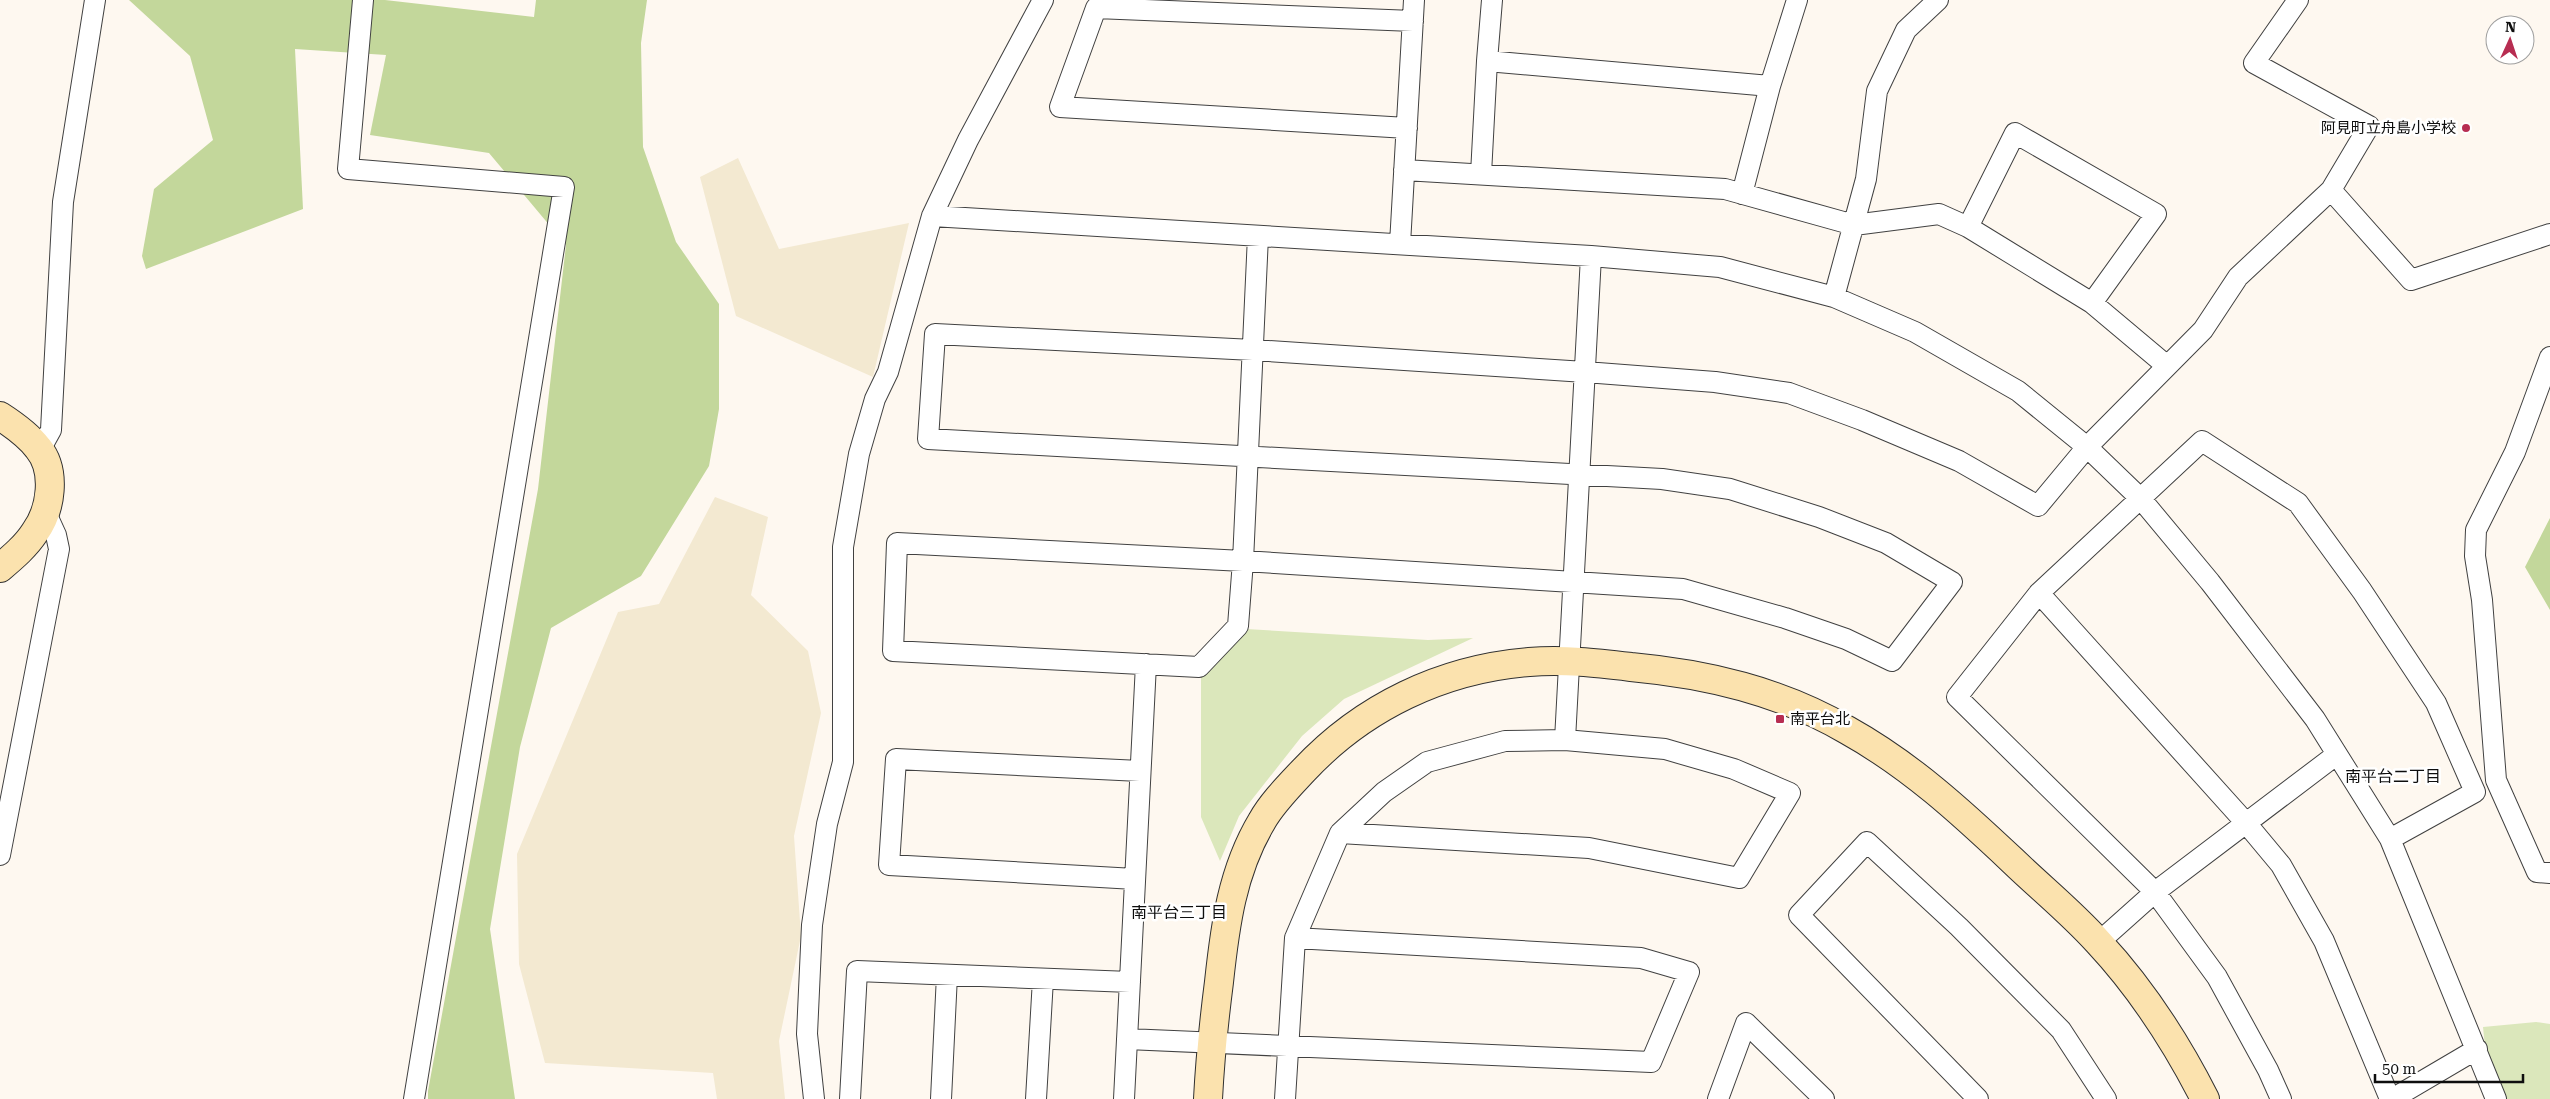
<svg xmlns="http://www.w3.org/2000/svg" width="2550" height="1099" font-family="'Roboto Serif','Noto Sans JP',serif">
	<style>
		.farmland { fill: #f3e9d1 }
		.green { fill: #dbe7bb }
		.forest { fill: #c3d79b }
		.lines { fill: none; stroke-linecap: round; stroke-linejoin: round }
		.street-casing { stroke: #414141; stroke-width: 22 }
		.secondary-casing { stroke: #303030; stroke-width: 30 }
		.street { stroke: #fff; stroke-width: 20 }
		.secondary { stroke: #fbe2ae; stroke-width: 28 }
		.poi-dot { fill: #b72d51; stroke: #fff; stroke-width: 2 }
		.labels { text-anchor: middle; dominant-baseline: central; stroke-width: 5; stroke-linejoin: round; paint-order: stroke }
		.poi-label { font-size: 15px; fill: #0e0e0e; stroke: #fff; text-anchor: end }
		.neighbourhood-label { font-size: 16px; fill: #0e0e0e; stroke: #fff }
	</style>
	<rect width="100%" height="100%" fill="#fef8f0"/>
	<path class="farmland" d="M738,158l41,91 130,-26 -36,154 -137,-61 -36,-139z
		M715,497l53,20 -17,78 57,56 13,62 -27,123 7,100 -22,105 6,58h-68l-4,-26 -168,-10 -26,-99 -2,-110 101,-242 41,-8z"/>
	<path class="green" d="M1246,629l182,11 45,-2 -129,61 -42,37 -63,80 -19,45 -19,-44v-144z
		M2536,1022l14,2v75h-45l-20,-52 -2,-20z"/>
	<path class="forest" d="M129,0h256l149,17 2,-17h111l-6,43 2,104 33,95 43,62v105l-10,57 -68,110 -90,52 -31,119 -30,182 25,170h-87v-8l110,-602 28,-244 -77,-92 -119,-18 16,-80 -91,-6 8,160 -157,60 -4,-13 12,-67 59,-49 -23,-84z
		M2550,518v92l-25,-43z"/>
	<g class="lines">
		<defs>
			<path id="street" d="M363,0l-15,169 216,18 -150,912
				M1492,0l-5,61 283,25 27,-86
				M2298,0l-44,63 115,63 -38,64 80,90 139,-46
				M1407,128l-347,-21 36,-99 317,13
				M1404,170l321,19 129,36 85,-11 29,13 124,76 75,63
				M1481,174l6,-113
				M1742,194l28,-108
				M932,216l659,40 129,11 114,30 81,35 103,59 69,56 54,52 69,83 105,137 75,120 106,260
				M1968,227l47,-94 141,81 -64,89
				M1258,236l-15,325 -5,65 -39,41 -306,-16 4,-108 346,18 440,28 102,29 61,21 46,22 60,-79 -66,-39 -67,-26 -89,-28 -68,-10 -734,-40 7,-105 318,16 332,22 130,10 74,11 73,27 97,41 79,45 49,-59 116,-117 35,-53 93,-87
				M1400,244l14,-244
				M1834,297l32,-118 11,-88 29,-61 32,-30
				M2550,357l-35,95 -39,78 -1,26 7,44 14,180 41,92 13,1
				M40,450l11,-20 12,-228 32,-202
				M2039,593l207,230 35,42 43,76 66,158
				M1565,740l100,9 69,20 56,24 -51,85 -150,-30 -249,-15 44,-41 43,-30 78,-21z
				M1565,740l26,-484
				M0,855l59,-306 -3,-14 -11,-24
				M1135,879l-246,-14 7,-106 244,12
				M2099,942l56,-50 181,-137
				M1127,1039l524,23 38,-90 -48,-14 -346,-20
				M814,1099l-7,-65 5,-109 15,-101 16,-62v-215l16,-93 16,-55 13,-27 44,-156 36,-76 75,-140
				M850,1099l7,-128 273,11
				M941,1099l6,-124
				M1036,1099l7,-120
				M1124,1099l22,-435
				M1285,1099l10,-161 45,-105
				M1718,1099l28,-76 78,76
				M1978,1099l-179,-184 68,-73 92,85 102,103 45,69
				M2281,1099l-13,-29 -51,-93 -62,-85 -198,-195 82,-104 163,-152 96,62 64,88 74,112 39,89 -85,47
				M2392,1099l85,-50"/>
			<path id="secondary" d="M0,416c14,9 28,19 38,32 19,23 13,62 -3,84 -9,14 -22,25 -35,36
				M1208,1099c2,-39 6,-78 11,-117 6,-56 13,-111 43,-161 10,-18 27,-35 42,-51 59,-63 138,-101 225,-108 34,-3 68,1 102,5 76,7 149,24 216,63 63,35 114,82 166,131 28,27 59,52 85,81 42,45 79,102 107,157"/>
		</defs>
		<use href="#street" class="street-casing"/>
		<use href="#secondary" class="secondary-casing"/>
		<use href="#street" class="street"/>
		<use href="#secondary" class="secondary"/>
	</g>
	<g class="poi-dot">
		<circle cx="2466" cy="128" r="5"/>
		<rect x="1775" y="714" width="10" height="10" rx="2.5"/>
	</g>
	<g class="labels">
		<g class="poi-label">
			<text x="2456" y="128">阿見町立舟島小学校</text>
			<text x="1790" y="719" text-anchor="start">南平台北</text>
		</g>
		<g class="neighbourhood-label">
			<text x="2393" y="776">南平台二丁目</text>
			<text x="1179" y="912">南平台三丁目</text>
		</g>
	</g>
	<g transform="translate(2510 40) rotate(3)"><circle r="24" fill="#ffffff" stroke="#9f9f9f"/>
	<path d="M0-4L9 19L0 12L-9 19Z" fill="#b72d51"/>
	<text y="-8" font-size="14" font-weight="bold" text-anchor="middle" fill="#0e0e0e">N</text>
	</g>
	<path d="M2375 1074v8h148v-8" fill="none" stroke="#0e0e0e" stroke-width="2.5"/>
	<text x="2382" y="1074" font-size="15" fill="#0e0e0e" stroke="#ffffff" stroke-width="4" paint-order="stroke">50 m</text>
</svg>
